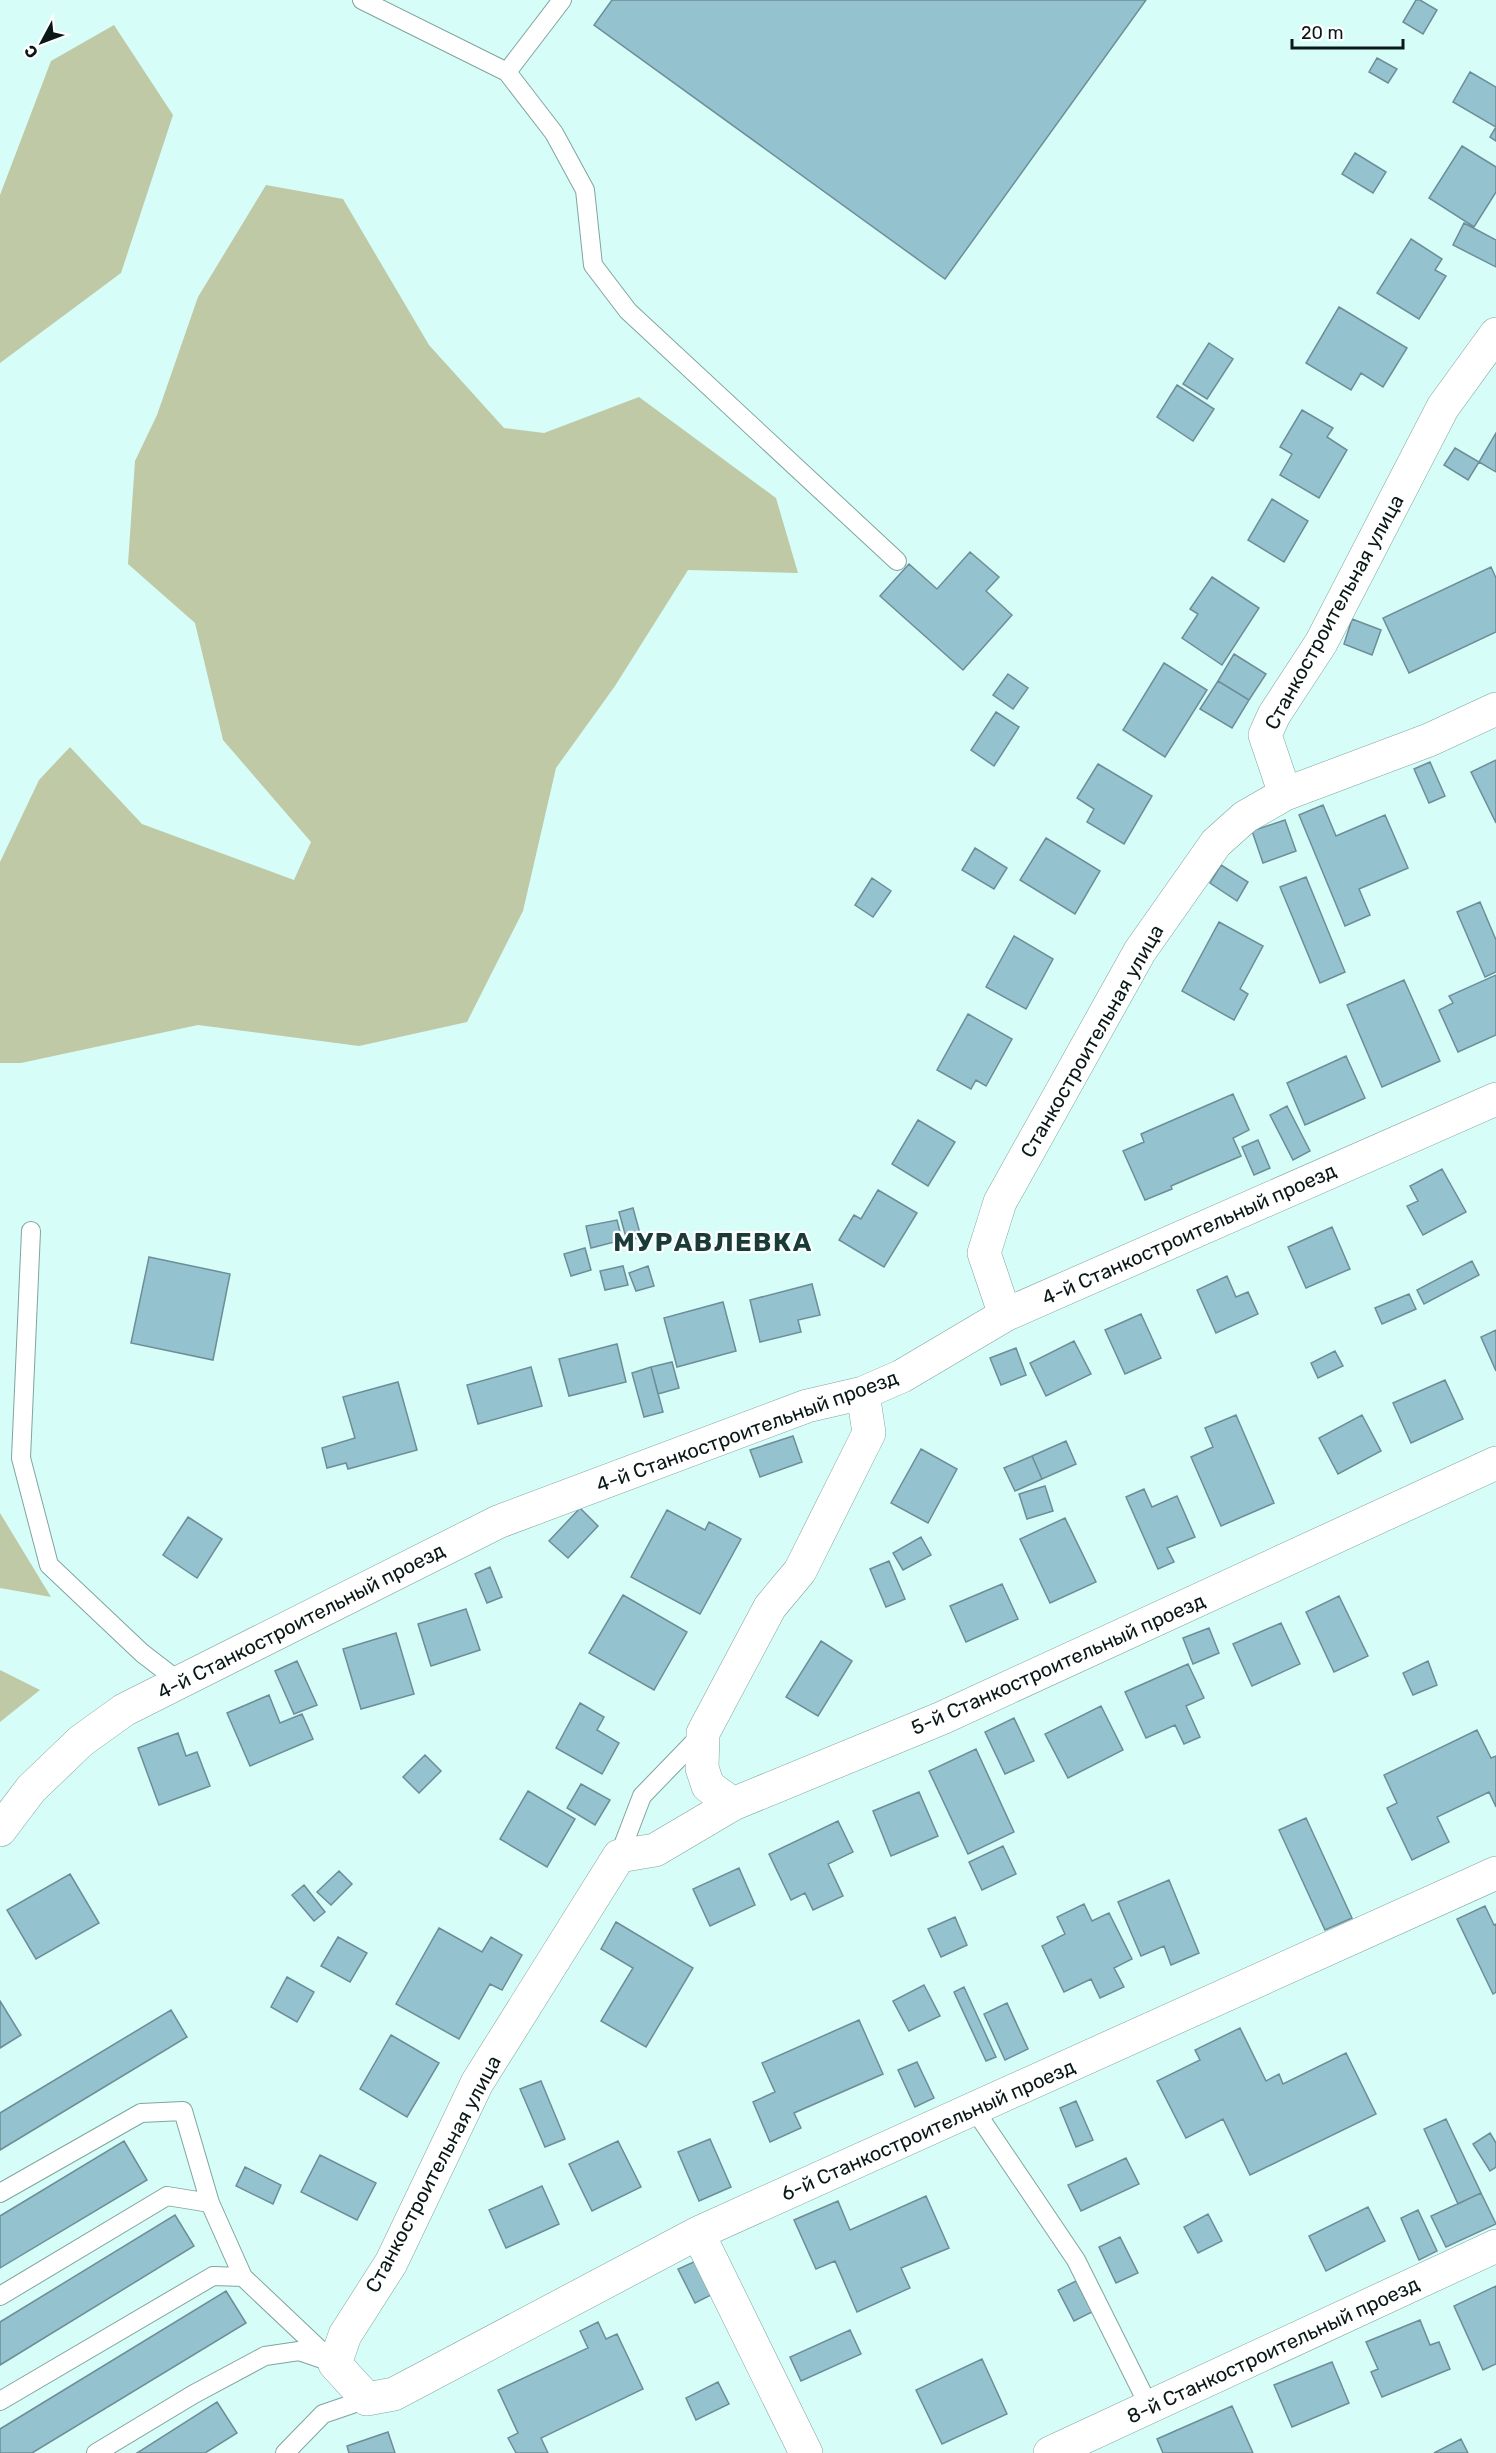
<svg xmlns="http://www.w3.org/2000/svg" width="1496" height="2453" font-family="Rubik,sans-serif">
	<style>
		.green { fill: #bfc9a5 }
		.building { fill: #95c2cf; stroke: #6d8e98; stroke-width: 1.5 }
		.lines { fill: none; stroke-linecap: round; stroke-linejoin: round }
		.service-casing { stroke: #80a49f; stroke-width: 20 }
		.minor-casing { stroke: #80a49f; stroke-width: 34 }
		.service { stroke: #fff; stroke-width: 18 }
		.minor { stroke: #fff; stroke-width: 33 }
		.labels { text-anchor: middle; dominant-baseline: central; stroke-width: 4.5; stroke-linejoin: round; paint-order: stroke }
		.street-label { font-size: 20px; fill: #0a1817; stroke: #fff }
		.district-label { font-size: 26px; font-weight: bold; letter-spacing: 1.5px; fill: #1a3c38; stroke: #fff }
	</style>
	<rect width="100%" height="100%" fill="#d6fdf7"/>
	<path class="green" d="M114,25l59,90 -52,158 -121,90v-168l51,-134z
		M266,185l77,14 86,146 75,83 40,5 95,-36 137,101 22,75 -110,-3 -73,116 -59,82 -33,143 -56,111 -108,24 -161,-21 -177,38h-21v-201l39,-82 31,-33 72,77 152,56 17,-38 -88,-102 -28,-117 -67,-59 7,-103 22,-46 41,-118z
		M0,1513l51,84 -51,-9z
		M0,1670l40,20 -40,32z"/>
	<path class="building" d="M612,0h534l-201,279 -351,-254z
		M1416,0h4l17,10 -14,24 -20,-12z
		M1377,58l20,11 -9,14 -19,-11z
		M1470,72l26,15v54l-6,-4 6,-10 -43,-25z
		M1462,146l34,21v25l-22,35 -45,-29z
		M1355,153l31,19 -13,21 -31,-19z
		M1464,223l32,17v27l-43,-22z
		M1411,239l31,20 -7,11 11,6 -27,43 -42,-26z
		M1339,307l68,41 -24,39 -22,-14 -10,17 -45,-27z
		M1209,343l24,16 -26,40 -24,-15z
		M1177,385l37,24 -21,32 -36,-24z
		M1302,410l31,18 -6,9 20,13 -28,48 -39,-23 12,-21 -12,-7z
		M1496,433v39l-17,-10z
		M1455,448l24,14 -11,18 -24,-15z
		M1272,499l36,22 -24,41 -36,-22z
		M970,552l29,25 -13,14 26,24 -49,55 -83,-74 29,-32 28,25z
		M1491,567l5,11v54l-87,41 -26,-55z
		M1212,577l47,31 -37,57 -40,-27 16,-24 -8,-5z
		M1352,619l29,11 -9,25 -28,-11z
		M1234,654l32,20 -17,26 -31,-19z
		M1164,663l43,27 -42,67 -42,-27z
		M1008,674l20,14 -15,21 -20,-14z
		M1218,681l31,19 -17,28 -32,-19z
		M996,712l23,15 -25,39 -23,-16z
		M1496,760v63l-25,-51z
		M1430,762l15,34 -16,7 -15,-34z
		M1098,764l54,32 -28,48 -37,-22 7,-13 -17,-11z
		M1323,805l13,31 49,-21 23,53 -49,21 11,26 -25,11 -46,-111z
		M1285,820l11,31 -33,12 -11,-32z
		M1046,838l54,33 -25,43 -55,-34z
		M975,848l32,20 -13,21 -32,-19z
		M1221,865l27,17 -11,19 -27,-18z
		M1306,877l39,95 -25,11 -40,-96z
		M872,878l19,13 -18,26 -18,-12z
		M1480,902l16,38v32l-11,5 -28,-65z
		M1219,922l44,24 -23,43 8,5 -14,26 -52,-29z
		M1014,936l39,23 -27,50 -40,-22z
		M1496,975v60l-38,17 -19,-42 14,-7 -4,-7z
		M1404,980l36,81 -58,26 -35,-82z
		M968,1014l44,25 -26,47 -10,-6 -5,9 -34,-19z
		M1346,1056l19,42 -60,27 -18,-42z
		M1233,1094l16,36 -16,8 8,18 -70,30 1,3 -27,11 -22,-49 21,-9 -3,-8z
		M1287,1106l23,45 -17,9 -23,-45z
		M918,1120l37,22 -27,44 -36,-22z
		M1258,1140l12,28 -16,7 -12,-28z
		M1442,1169l24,43 -43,23 -16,-29 11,-5 -8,-15z
		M878,1190l39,23 -33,54 -45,-27 15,-25 7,4z
		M633,1208l8,29 -14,4 -8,-29z
		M617,1220l5,20 -31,8 -5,-22z
		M1332,1227l18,42 -44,19 -18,-41z
		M585,1248l6,22 -20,6 -7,-22z
		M149,1257l81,17 -17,86 -82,-17z
		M1472,1261l7,14 -55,29 -7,-14z
		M623,1266l5,19 -23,5 -5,-19z
		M648,1266l6,20 -18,5 -7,-18z
		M1227,1276l9,21 12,-5 10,22 -42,19 -19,-43z
		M812,1284l8,31 -22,5 3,12 -41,10 -10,-42z
		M1409,1294l7,15 -34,15 -7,-16z
		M723,1302l13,49 -59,16 -13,-49z
		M1141,1314l20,44 -36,16 -20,-44z
		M1496,1330v41l-15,-34z
		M1074,1341l17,33 -45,22 -16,-33z
		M617,1344l9,38 -57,14 -10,-37z
		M1016,1348l10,27 -25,10 -11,-27z
		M1335,1351l8,15 -25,12 -7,-15z
		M672,1362l7,26 -21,6 -7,-27z
		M531,1367l11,39 -64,18 -11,-39z
		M651,1367l12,45 -19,5 -12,-44z
		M1445,1380l18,39 -52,24 -18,-40z
		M398,1382l19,68 -69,19 -2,-6 -19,5 -5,-20 33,-10 -12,-41z
		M1236,1415l38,88 -53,23 -30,-69 22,-10 -8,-19z
		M1362,1415l19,36 -43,23 -19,-36z
		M793,1436l9,26 -42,15 -10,-27z
		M1066,1441l10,23 -34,15 -10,-23z
		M921,1449l36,20 -29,54 -37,-20z
		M1032,1456l10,23 -27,12 -11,-23z
		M1045,1486l8,25 -26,8 -8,-25z
		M1144,1489l8,18 25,-11 18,41 -28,11 7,14 -16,7 -32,-72z
		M580,1508l18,18 -30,32 -19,-17z
		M667,1510l38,20 4,-8 32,17 -41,75 -69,-37z
		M188,1517l34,22 -25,39 -34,-23z
		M1065,1518l31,64 -46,21 -30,-64z
		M921,1537l10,18 -28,15 -10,-17z
		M889,1561l16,38 -19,8 -16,-38z
		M490,1567l12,30 -15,6 -12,-29z
		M1002,1584l16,35 -52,23 -16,-36z
		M623,1595l64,37 -33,58 -65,-37z
		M1339,1596l29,60 -34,16 -28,-60z
		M466,1609l14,41 -49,16 -13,-42z
		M1281,1623l19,41 -48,22 -19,-42z
		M1209,1628l10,25 -26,11 -10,-26z
		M396,1633l18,61 -53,15 -18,-60z
		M821,1641l31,20 -34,55 -32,-19z
		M297,1661l20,44 -23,9 -19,-43z
		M1428,1661l9,24 -24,10 -10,-22z
		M1188,1664l16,34 -18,8 14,31 -16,7 -9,-19 -29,13 -21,-46z
		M269,1695l11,28 22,-9 11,25 -63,27 -23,-53z
		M580,1703l24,14 -7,13 22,13 -17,31 -46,-26z
		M1101,1706l22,44 -55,28 -23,-44z
		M1014,1718l20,43 -29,13 -20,-42z
		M1477,1730l14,28 5,-2v51l-7,-15 -52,25 12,25 -37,18 -25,-52 10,-5 -13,-28z
		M178,1733l8,23 11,-4 13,34 -51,19 -21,-57z
		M976,1749l38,83 -46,22 -39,-83z
		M425,1755l16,16 -22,22 -16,-16z
		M581,1784l29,16 -15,25 -28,-17z
		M528,1791l47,28 -28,48 -47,-28z
		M919,1792l19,44 -47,20 -18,-45z
		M1306,1818l46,100 -27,12 -46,-100z
		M838,1821l15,31 -25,12 15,32 -30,14 -8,-17 -14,7 -22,-46z
		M1003,1846l13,28 -34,16 -13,-28z
		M739,1868l16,37 -45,21 -17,-37z
		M339,1871l13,13 -21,21 -14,-13z
		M70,1874l29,49 -63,36 -29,-49z
		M1169,1880l30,73 -28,12 -7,-19 -23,10 -23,-54z
		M304,1885l21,27 -11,9 -22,-26z
		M1084,1904l8,17 17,-8 23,46 -18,9 10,19 -24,11 -9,-19 -27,13 -22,-46 23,-12 -8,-17z
		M1485,1906l9,19 2,-1v68l-3,2 -36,-75z
		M955,1917l12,28 -26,12 -13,-28z
		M616,1922l77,46 -47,79 -45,-26 32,-53 -32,-19z
		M439,1928l43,24 9,-15 31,18 -20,35 -12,-6 -31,55 -63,-35z
		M338,1937l29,16 -17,29 -29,-16z
		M287,1977l27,15 -17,30 -26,-15z
		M924,1985l16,31 -31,15 -16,-30z
		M964,1987l32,70 -10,4 -32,-69z
		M0,2001l21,34 -21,13z
		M1007,2003l21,46 -23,11 -21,-46z
		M171,2010l16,27 -187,113v-37z
		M859,2020l24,54 -89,39 7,15 -31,14 -17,-40 22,-10 -13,-29z
		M1240,2028l26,53 13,-7 4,10 63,-31 30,61 -126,61 -27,-56 -37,19 -29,-57 43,-21 -5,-10z
		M391,2035l48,28 -32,54 -47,-28z
		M917,2062l17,36 -19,9 -17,-37z
		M541,2081l24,58 -20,8 -25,-58z
		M1076,2101l17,39 -17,7 -16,-39z
		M1446,2119l35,74 -23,11 -34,-75z
		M1490,2133l6,10v24l-6,4 -17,-27z
		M710,2139l21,48 -32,14 -21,-49z
		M124,2141l23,39 -147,88v-52z
		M618,2141l23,46 -49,24 -23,-47z
		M320,2155l56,28 -19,37 -56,-28z
		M1126,2158l13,26 -58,27 -13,-26z
		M245,2167l36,18 -8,19 -37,-18z
		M542,2186l17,38 -53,24 -17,-38z
		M1481,2193l15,31 -50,23 -15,-31z
		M926,2196l23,52 -48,20 9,20 -53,24 -22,-51 -19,8 -22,-49 44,-19 12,29z
		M1368,2207l17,34 -59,30 -17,-35z
		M1418,2210l19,41 -18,9 -18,-42z
		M1208,2214l14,27 -24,12 -14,-26z
		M175,2215l19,31 -194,119v-43z
		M1120,2237l18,36 -22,10 -17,-36z
		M696,2261l17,33 -18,9 -17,-34z
		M1076,2281l16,31 -18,9 -16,-31z
		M1496,2286v78l-13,6 -29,-64z
		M226,2291l20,32 -214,130h-32v-24z
		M1420,2320l10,25 9,-3 11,27 -68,28 -11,-25 7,-3 -12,-27z
		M598,2322l8,17 11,-5 26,55 -102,49 7,15h-32l-8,-15 10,-5 -20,-43 90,-42 -8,-17z
		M850,2330l11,24 -60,27 -11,-24z
		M982,2359l25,55 -65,30 -26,-54z
		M1332,2362l17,41 -57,24 -18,-42z
		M718,2382l11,22 -33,16 -10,-22z
		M217,2402l20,31 -32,20h-68z
		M1232,2406l21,47h-90l-6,-14z
		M388,2432l7,21h-46l-2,-7z
		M1461,2439l7,14h-34z"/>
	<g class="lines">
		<defs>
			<path id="service" d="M362,0l145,72 55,-72
				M507,72l47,61 31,57 8,75 35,46 269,250
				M31,1231l-10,227 28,107 93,88 39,30
				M619,1856l23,-60 60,-62
				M974,2109l102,151 74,148
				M0,2193l141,-80 42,-2 27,92 33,74 92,87
				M0,2296l167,-100 43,7
				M0,2401l213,-125 30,1
				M96,2453l98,-59 71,-38 34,-5 32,11
				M285,2453l38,-39 44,-15"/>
			<path id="minor" d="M1285,794l144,-54 67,-31
				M1005,1315l-21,-62 16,-51 140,-251 76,-108 29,-26 40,-23 -20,-59 9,-20 47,-72 122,-236 53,-73
				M1496,1463l-554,255 -209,86 -78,46 -36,6 -142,227 -86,180 -46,72 -10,29 32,35 27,-5 304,-161 798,-360
				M733,1804l-25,-18 -6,-18 1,-35 67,-126 30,-36 69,-138 -6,-40
				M0,1830l31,-41 50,-48 43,-31 374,-188 309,-116 56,-13 39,-17 103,-61 491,-216
				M698,2233l108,220
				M1050,2453l446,-207"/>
		</defs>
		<use href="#service" class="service-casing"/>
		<use href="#minor" class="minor-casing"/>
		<use href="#service" class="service"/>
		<use href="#minor" class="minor"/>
	</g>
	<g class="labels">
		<g class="street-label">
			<text transform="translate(1334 612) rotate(-61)">Станкостроительная улица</text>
			<text transform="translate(1092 1041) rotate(-60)">Станкостроительная улица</text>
			<text transform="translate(1189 1234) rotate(-24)">4-й Станкостроительный проезд</text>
			<text transform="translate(747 1431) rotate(-20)">4-й Станкостроительный проезд</text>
			<text transform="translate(301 1621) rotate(-27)">4-й Станкостроительный проезд</text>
			<text transform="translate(1058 1664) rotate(-24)">5-й Станкостроительный проезд</text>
			<text transform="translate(928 2130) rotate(-24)">6-й Станкостроительный проезд</text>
			<text transform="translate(433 2174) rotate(-62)">Станкостроительная улица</text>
			<text transform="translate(1273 2350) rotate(-25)">8-й Станкостроительный проезд</text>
		</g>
		<g class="district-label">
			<text x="713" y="1242">МУРАВЛЕВКА</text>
		</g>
	</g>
	<g transform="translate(42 42) rotate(229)" stroke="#ffffff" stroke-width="4.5" paint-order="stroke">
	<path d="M0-4.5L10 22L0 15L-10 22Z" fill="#0a1817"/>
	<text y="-9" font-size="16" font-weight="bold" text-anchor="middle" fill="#0a1817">С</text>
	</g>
	<path d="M1292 39v9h111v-9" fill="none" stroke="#0a1817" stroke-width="3"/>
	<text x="1301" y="39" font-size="18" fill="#0a1817" stroke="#ffffff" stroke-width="4.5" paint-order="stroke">20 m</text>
</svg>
